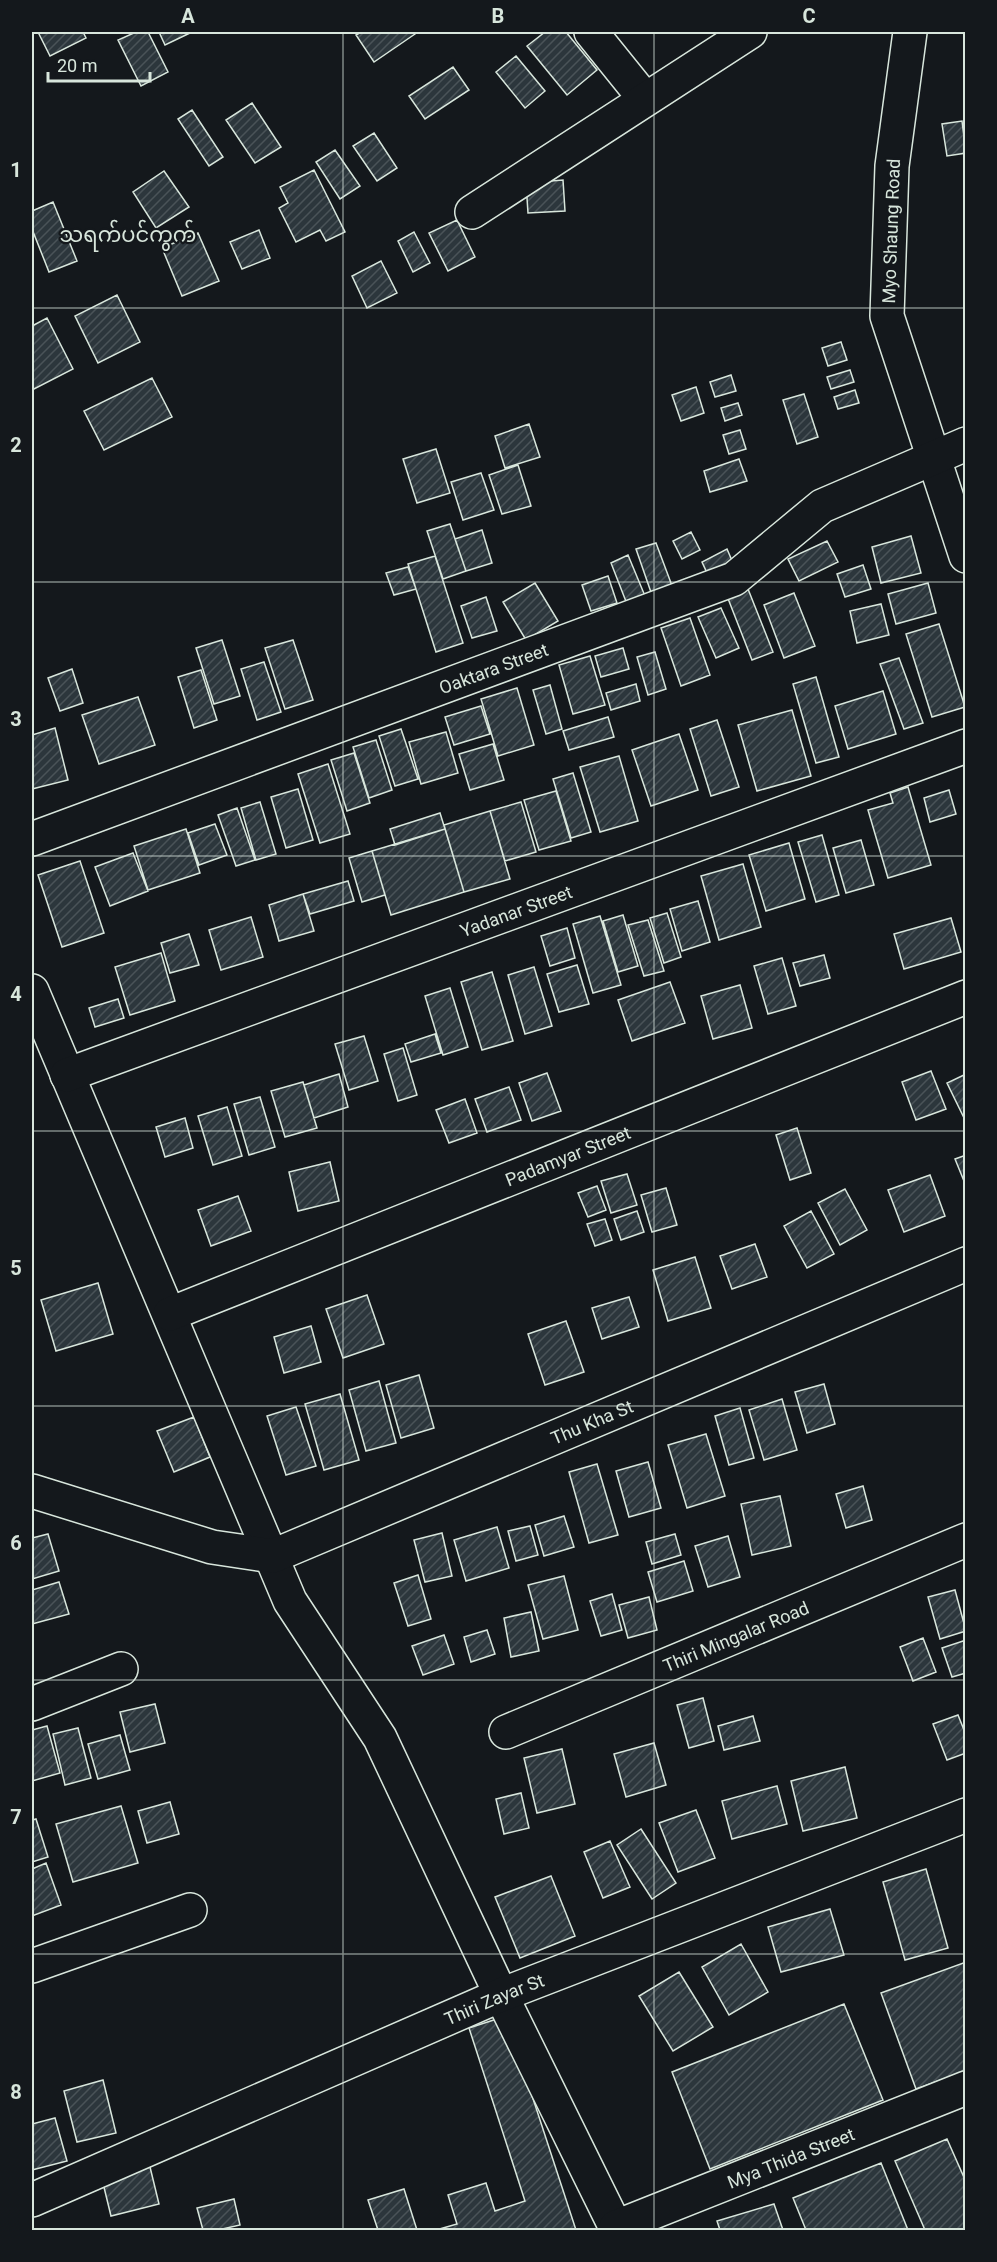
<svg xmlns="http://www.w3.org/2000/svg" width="997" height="2262" font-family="Roboto,'Noto Sans Myanmar',sans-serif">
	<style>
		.building { fill: url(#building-hatch); stroke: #d8e6dc; stroke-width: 1.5 }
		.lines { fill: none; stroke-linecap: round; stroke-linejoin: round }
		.minor-casing { stroke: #d8e6dc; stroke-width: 36 }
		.minor { stroke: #14181c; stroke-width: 33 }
		.grid { fill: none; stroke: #d8e6dc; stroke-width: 1.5; stroke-opacity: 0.55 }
		.labels { text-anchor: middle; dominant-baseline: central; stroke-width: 4.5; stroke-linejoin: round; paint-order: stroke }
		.street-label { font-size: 18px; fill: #d8e6dc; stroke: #14181c }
		.quarter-label { font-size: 21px; fill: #d8e6dc; stroke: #14181c }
		.neatline { fill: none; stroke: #d8e6dc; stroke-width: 2 }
		.grid-label { font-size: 20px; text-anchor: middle; font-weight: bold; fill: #d8e6dc }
	</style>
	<defs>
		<pattern id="building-hatch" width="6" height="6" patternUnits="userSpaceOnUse" patternTransform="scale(1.5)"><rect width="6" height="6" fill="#2c363c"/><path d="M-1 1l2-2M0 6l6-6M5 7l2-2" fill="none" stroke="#4a5358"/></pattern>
	</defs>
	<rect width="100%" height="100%" fill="#14181c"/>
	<path class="building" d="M38,32h45l3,6 -36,18z
		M136,32h12l20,40 -27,14 -23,-46z
		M159,32h33l-27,13z
		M361,32h52l2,2 -41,28 -18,-27z
		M545,32h21l31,38 -30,25 -40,-49z
		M516,56l29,35 -20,17 -29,-36z
		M453,67l16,23 -44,29 -16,-23z
		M252,103l29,44 -26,16 -29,-43z
		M192,110l31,47 -14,9 -31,-47z
		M962,121l4,32 -19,3 -5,-32z
		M374,133l23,35 -20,13 -24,-35z
		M335,150l25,36 -20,13 -24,-37z
		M314,170l31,62 -19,9 -6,-11 -24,12 -17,-34 9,-5 -8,-16z
		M164,171l25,36 -33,21 -23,-36z
		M563,180l2,31 -37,2 -2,-30z
		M53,202l24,59 -28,11 -17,-43v-18z
		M457,220l18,37 -27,14 -19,-38z
		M259,230l11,28 -28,11 -12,-27z
		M414,232l16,31 -17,9 -15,-31z
		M198,233l21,48 -37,15 -20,-48z
		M381,261l16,32 -30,15 -15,-32z
		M117,295l23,47 -42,21 -23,-47z
		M47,318l26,51 -41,21v-64z
		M841,342l6,18 -19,6 -6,-18z
		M850,370l4,12 -23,7 -4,-12z
		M731,375l5,16 -21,6 -5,-15z
		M152,378l20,39 -68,33 -20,-39z
		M696,387l8,26 -23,8 -9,-26z
		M855,390l4,13 -21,6 -4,-12z
		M804,394l14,43 -21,7 -14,-44z
		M738,403l4,12 -17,6 -4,-13z
		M529,424l11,33 -35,11 -10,-32z
		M740,430l6,19 -17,5 -6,-19z
		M436,449l14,44 -33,10 -14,-44z
		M739,459l8,22 -37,11 -6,-21z
		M518,465l13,41 -29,8 -13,-39z
		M481,473l13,37 -31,10 -12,-38z
		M450,524l16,47 -23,8 -16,-48z
		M482,530l10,33 -26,8 -11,-32z
		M691,532l9,18 -18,9 -9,-18z
		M911,536l10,37 -40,10 -9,-36z
		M827,541l11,21 -39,19 -11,-22z
		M656,543l18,48 -21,7 -17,-49z
		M727,549l6,14 -25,12 -6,-13z
		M628,555l17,41 -18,8 -16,-41z
		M435,556l28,87 -27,9 -28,-88z
		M863,565l8,24 -26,8 -8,-23z
		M408,567l8,22 -22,6 -8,-22z
		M608,576l9,27 -26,8 -9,-26z
		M535,583l23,38 -32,19 -23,-38z
		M928,583l8,30 -40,11 -8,-30z
		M748,589l25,63 -21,8 -25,-64z
		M794,593l21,53 -31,12 -20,-53z
		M486,597l11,34 -25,7 -11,-32z
		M881,604l8,31 -32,8 -7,-32z
		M721,608l18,40 -23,10 -18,-41z
		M690,618l20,57 -29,11 -20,-58z
		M939,624l26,83 -33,10 -26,-83z
		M222,640l18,56 -26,8 -18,-56z
		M293,640l20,60 -28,9 -20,-61z
		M623,648l6,21 -28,8 -6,-21z
		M655,652l11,37 -18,6 -11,-38z
		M590,656l15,49 -32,9 -14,-49z
		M899,658l24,65 -19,6 -24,-65z
		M264,662l17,50 -24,8 -16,-51z
		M72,669l11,34 -23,8 -12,-33z
		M201,670l16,50 -23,8 -16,-51z
		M816,677l23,80 -23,6 -23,-79z
		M636,684l4,17 -29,9 -5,-17z
		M550,685l12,44 -16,5 -13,-44z
		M517,688l17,57 -36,11 -17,-57z
		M883,691l13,43 -48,15 -13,-43z
		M138,697l17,48 -56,19 -17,-49z
		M481,706l9,28 -36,11 -9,-28z
		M792,710l19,66 -54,15 -19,-66z
		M608,717l6,20 -45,13 -6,-19z
		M717,720l22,67 -28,9 -21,-67z
		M55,728l13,52 -36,9v-54z
		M401,729l17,50 -23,7 -16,-50z
		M446,732l12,41 -37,11 -12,-42z
		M679,734l19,56 -47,16 -19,-56z
		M376,740l16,50 -23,8 -16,-51z
		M493,744l11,36 -34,10 -11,-36z
		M354,753l16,50 -23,8 -16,-51z
		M619,756l19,65 -38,11 -20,-65z
		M328,764l22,70 -30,9 -22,-69z
		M573,773l18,59 -20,6 -18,-59z
		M908,787l23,78 -43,13 -20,-68 25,-7 -3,-10z
		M298,789l15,51 -27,8 -15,-51z
		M949,790l7,24 -26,8 -6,-24z
		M556,791l15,50 -32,9 -15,-50z
		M260,802l16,52 -20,6 -15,-52z
		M521,802l15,50 -31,9 -15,-50z
		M237,808l18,52 -19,6 -18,-51z
		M490,811l20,68 -46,13 -20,-67z
		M440,813l5,16 -50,16 -5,-16z
		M215,824l12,31 -28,10 -11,-32z
		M186,829l14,44 -52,17 -14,-44z
		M445,829l19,63 -73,23 -19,-64z
		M822,835l17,60 -23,7 -18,-60z
		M861,840l13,45 -28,8 -13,-45z
		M789,843l16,56 -39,12 -17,-56z
		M372,851l13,44 -23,7 -13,-44z
		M133,853l15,38 -38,15 -15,-39z
		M80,861l24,72 -42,14 -24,-72z
		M743,864l18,63 -42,13 -18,-64z
		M348,881l6,20 -44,13 -7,-20z
		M303,894l11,37 -35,10 -10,-36z
		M698,901l12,41 -28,9 -12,-42z
		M667,913l14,44 -17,6 -14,-45z
		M623,915l15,51 -20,6 -15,-51z
		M600,916l21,69 -28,8 -20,-69z
		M251,917l12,40 -42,13 -12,-40z
		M951,918l10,34 -57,17 -10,-35z
		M648,920l16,51 -20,5 -16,-51z
		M567,928l8,30 -25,8 -9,-30z
		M189,934l10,31 -29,8 -9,-30z
		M161,953l14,48 -45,14 -15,-48z
		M824,955l6,23 -30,8 -7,-23z
		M782,958l14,48 -28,8 -14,-48z
		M577,965l12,39 -30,8 -12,-38z
		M534,967l18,59 -27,8 -17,-59z
		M492,972l21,69 -31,9 -21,-68z
		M670,982l15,41 -53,18 -14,-41z
		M740,985l12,43 -39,11 -12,-43z
		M450,988l18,59 -25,8 -18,-59z
		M118,999l6,19 -29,9 -6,-19z
		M435,1034l6,19 -30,9 -6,-18z
		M364,1036l14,45 -29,9 -14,-46z
		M403,1048l14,47 -19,6 -14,-47z
		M931,1071l15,38 -30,11 -14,-38z
		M547,1073l14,38 -29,10 -13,-38z
		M339,1074l9,33 -34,11 -10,-33z
		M966,1074v48l-19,-39z
		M303,1082l14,46 -32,9 -14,-46z
		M509,1087l12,33 -34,12 -12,-33z
		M260,1097l15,50 -26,8 -15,-51z
		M465,1099l12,34 -28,10 -13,-33z
		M227,1107l15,49 -29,9 -15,-49z
		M185,1118l8,30 -28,9 -9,-30z
		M797,1128l14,45 -21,7 -14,-45z
		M966,1155v31l-11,-27z
		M330,1162l9,39 -41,10 -9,-39z
		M627,1174l10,31 -26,8 -10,-32z
		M930,1175l15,41 -41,16 -16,-42z
		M597,1186l9,24 -18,7 -10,-24z
		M666,1188l11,37 -25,7 -11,-37z
		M845,1189l22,41 -27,15 -22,-42z
		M238,1196l13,35 -40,15 -13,-36z
		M637,1211l7,21 -23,8 -7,-21z
		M811,1211l23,43 -27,14 -23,-42z
		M605,1219l7,21 -17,6 -8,-22z
		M755,1244l12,33 -35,12 -12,-33z
		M695,1257l16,51 -43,13 -15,-51z
		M98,1283l15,51 -57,17 -15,-51z
		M367,1295l17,49 -41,14 -17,-49z
		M629,1297l10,30 -37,12 -10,-31z
		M566,1321l18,51 -39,13 -17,-51z
		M311,1326l10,36 -37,11 -10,-36z
		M419,1375l15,53 -33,10 -15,-53z
		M379,1381l17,62 -30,8 -17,-61z
		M824,1384l11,40 -28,9 -12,-41z
		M340,1394l19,66 -35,10 -19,-66z
		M782,1399l15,51 -33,10 -15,-50z
		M296,1407l20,59 -30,9 -19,-59z
		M740,1408l14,50 -25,7 -14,-49z
		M194,1417l16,40 -36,15 -17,-41z
		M706,1434l19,62 -38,12 -19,-63z
		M648,1462l13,46 -32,9 -13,-46z
		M597,1464l21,71 -29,8 -20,-71z
		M863,1486l9,34 -26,8 -10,-34z
		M780,1496l11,50 -39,9 -11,-51z
		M564,1516l10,31 -30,9 -9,-31z
		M530,1526l8,29 -22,6 -8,-30z
		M497,1527l12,41 -43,13 -12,-41z
		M442,1533l10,43 -27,6 -11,-42z
		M48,1534l11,37 -27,8v-41z
		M675,1534l6,21 -29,9 -6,-22z
		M728,1536l12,41 -32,10 -13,-41z
		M684,1561l9,30 -36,11 -9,-30z
		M418,1575l13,44 -23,7 -14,-43z
		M564,1576l14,54 -35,9 -15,-54z
		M59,1582l10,32 -37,10v-34z
		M955,1590l11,41 -26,8 -12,-42z
		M612,1594l10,36 -21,6 -11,-35z
		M649,1597l8,33 -29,8 -9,-33z
		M531,1612l8,39 -28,6 -7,-39z
		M487,1630l8,24 -24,8 -7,-25z
		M444,1635l10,29 -31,11 -11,-29z
		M923,1638l13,34 -23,9 -13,-34z
		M966,1640v33l-14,4 -10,-29z
		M703,1698l11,43 -25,7 -12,-43z
		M155,1704l10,39 -35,9 -10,-40z
		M958,1715l8,20v18l-19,7 -14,-36z
		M753,1716l7,25 -36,9 -6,-24z
		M47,1726l13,47 -28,8v-51z
		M78,1728l13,50 -26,7 -12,-51z
		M120,1735l10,35 -32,9 -10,-35z
		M654,1743l12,42 -40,12 -12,-43z
		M562,1749l13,55 -38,9 -13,-55z
		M845,1767l12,51 -54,13 -12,-50z
		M777,1786l10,38 -55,15 -10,-38z
		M521,1793l8,35 -25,6 -8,-35z
		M170,1802l9,32 -32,9 -9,-32z
		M121,1806l17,57 -65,19 -17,-58z
		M696,1810l19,48 -37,14 -19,-49z
		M36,1819l12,38 -16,5v-42z
		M641,1829l35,54 -24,16 -35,-54z
		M610,1841l20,46 -27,11 -19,-46z
		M46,1863l15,42 -29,11v-47z
		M926,1869l22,79 -43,12 -22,-78z
		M551,1876l24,60 -55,22 -25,-61z
		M830,1909l14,46 -63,17 -13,-45z
		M741,1944l27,48 -39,23 -27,-48z
		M966,1962v109l-50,18 -35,-96z
		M679,1972l34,55 -40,24 -34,-55z
		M844,2004l39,96 -173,69 -38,-97z
		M506,2016l70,214h-140l21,-6 -9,-29 38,-12 9,28 30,-10 -56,-173z
		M103,2080l13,53 -39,9 -13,-51z
		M55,2118l12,43 -35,9v-46z
		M947,2139l19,43v48h-41l-30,-69z
		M881,2163l27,67h-102l-13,-32z
		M150,2167l9,37 -48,12 -9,-37z
		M404,2189l13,41h-39l-10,-30z
		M234,2199l6,26 -22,5h-15l-6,-22z
		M774,2204l9,26h-63l-3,-9z"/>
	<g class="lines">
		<defs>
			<g id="minor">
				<path d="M591,32l54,67"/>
				<path d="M910,32l-18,134 -5,150 79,240"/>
				<path d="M472,212l278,-180"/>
				<path id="s1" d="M32,839l702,-260 88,-73 144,-62"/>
				<path d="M32,991l258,610 90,137 121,257 116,235"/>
				<path id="s2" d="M67,1075l899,-329"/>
				<path id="s3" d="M170,1314l796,-317"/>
				<path id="s4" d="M32,1491l180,56 61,9 693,-292"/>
				<path d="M32,1704l89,-35"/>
				<path id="s5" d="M506,1732l460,-192"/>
				<path d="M32,1966l158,-56"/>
				<path id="s6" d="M32,2200l469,-205 465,-180"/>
				<path id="s7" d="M616,2227l350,-139"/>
			</g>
		</defs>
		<use href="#minor" class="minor-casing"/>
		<use href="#minor" class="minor"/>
	</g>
	<path class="grid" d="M343,32v2198M654,32v2198M32,308h934M32,582h934M32,856h934M32,1131h934M32,1406h934M32,1680h934M32,1954h934"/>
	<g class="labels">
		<g class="street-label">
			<text transform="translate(891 231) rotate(-88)">Myo Shaung Road</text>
			<text stroke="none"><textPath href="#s1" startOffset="492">Oaktara Street</textPath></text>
			<text stroke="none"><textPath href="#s2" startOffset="478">Yadanar Street</textPath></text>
			<text stroke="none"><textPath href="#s3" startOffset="428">Padamyar Street</textPath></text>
			<text stroke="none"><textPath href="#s4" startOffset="596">Thu Kha St</textPath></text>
			<text stroke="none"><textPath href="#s5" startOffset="249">Thiri Mingalar Road</textPath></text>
			<text stroke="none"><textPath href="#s6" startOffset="504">Thiri Zayar St</textPath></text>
			<text stroke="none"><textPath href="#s7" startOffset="188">Mya Thida Street</textPath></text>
		</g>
		<g class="quarter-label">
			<text x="128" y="235">သရက်ပင်ကွက်</text>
		</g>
	</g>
	<rect width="997" height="2262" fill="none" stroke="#14181c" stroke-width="66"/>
	<path d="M48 72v9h102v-9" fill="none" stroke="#d8e6dc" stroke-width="3"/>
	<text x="57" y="72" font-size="18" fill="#d8e6dc" stroke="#14181c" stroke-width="4.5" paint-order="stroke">20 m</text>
	<rect x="33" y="33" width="931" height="2196" class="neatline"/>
	<g class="grid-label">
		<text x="188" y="23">A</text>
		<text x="498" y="23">B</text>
		<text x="809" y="23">C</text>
		<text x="16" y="177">1</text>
		<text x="16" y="452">2</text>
		<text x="16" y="726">3</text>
		<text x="16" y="1001">4</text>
		<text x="16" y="1275">5</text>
		<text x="16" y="1550">6</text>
		<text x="16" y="1824">7</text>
		<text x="16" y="2099">8</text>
	</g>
</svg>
